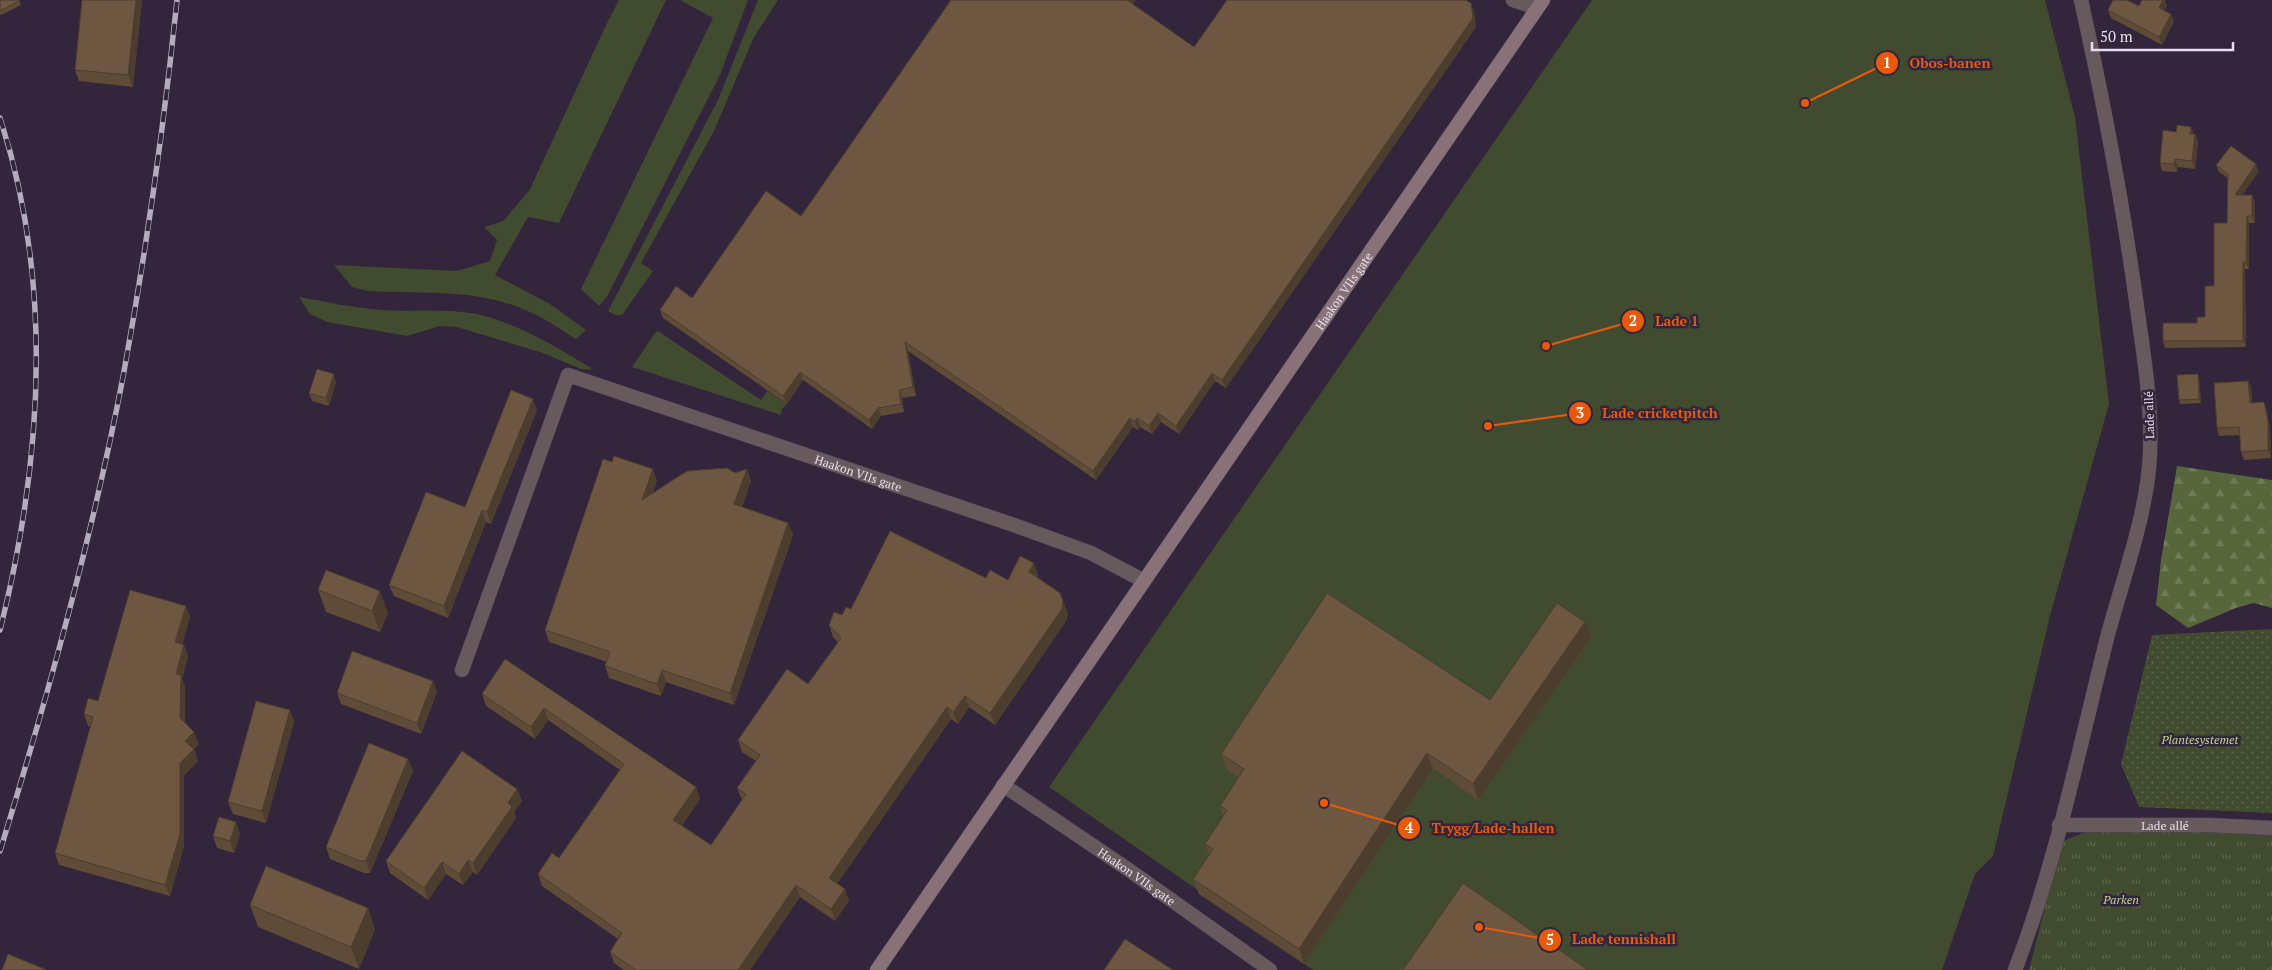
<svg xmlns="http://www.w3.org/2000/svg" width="2272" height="970" font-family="'PT Serif',serif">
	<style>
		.grass { fill: #414b2f }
		.forest { fill: url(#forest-firs) }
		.park { fill: url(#park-tufts) }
		.garden { fill: url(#garden-dots) }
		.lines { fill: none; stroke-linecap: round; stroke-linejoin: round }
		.minor-casing { stroke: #4f4359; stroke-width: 15 }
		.tertiary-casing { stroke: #4f4359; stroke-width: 15 }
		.secondary-casing { stroke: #4f4359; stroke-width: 15 }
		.minor { stroke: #67595c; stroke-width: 14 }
		.tertiary { stroke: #67595c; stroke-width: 14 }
		.secondary { stroke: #887177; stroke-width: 14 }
		.rail-casing { stroke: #b4abbd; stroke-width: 5.5 }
		.rail { stroke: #32253c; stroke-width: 4; stroke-dasharray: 11; stroke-linecap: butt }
		.wall { fill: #5e4b38 }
		.shaded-wall { fill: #4c3d2e }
		.building { fill: #6d5741; stroke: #4c3d2e }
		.labels { text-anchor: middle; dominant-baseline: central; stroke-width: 5; stroke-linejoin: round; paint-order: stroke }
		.street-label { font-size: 12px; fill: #e7dfef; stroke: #32253c }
		.park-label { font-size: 12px; font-style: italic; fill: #bdd58e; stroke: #32253c }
		.leader { fill: none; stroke: #e8590c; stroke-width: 2 }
		.callout-dot { fill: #e8590c; stroke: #32253c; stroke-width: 2 }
		.mark-label { font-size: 15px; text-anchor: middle; font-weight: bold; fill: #fff }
		.callout-label { font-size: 14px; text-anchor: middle; font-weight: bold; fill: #e8590c; stroke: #32253c; stroke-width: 5; stroke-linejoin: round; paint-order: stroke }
	</style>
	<defs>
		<pattern id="forest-firs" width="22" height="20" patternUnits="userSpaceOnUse" patternTransform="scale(1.25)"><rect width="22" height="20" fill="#58663b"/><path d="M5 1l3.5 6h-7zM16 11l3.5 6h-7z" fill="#707b58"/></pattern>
		<pattern id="park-tufts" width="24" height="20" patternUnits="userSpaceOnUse" patternTransform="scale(1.25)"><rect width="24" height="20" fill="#414b2f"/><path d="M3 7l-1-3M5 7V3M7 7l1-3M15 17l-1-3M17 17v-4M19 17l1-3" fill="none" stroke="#5c644d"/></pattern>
		<pattern id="garden-dots" width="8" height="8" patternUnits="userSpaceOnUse" patternTransform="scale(1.25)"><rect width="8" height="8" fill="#414b2f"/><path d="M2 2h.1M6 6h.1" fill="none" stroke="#5c644d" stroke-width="1.8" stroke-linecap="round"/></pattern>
	</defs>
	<rect width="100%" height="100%" fill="#32253c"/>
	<path class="grass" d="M619,0h47l-107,223 -31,-6 -33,58 55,29 36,26 -10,9c-15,-9 -30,-20 -46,-27 -52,-24 -107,-18 -162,-21l-16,-4 -18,-22 123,6 33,-10 7,-21 -13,-13 19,-6 26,-30 78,-168z
		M680,0h68l-28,75 -113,222 -8,9 -18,-17 132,-271z
		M758,0h20l-24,37 -40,94 -73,132 12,8 -31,44h-7l-7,-4 110,-211z
		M1592,0h453l30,117 34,287 -59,212 -57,240 -18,18 -33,96h-629l-264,-183z
		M299,297c28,5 55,11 83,13 32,2 64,-2 95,4 42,10 78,32 114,54v2l-10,-1 -38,-16 -86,-26 -17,-1 -33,10 -80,-14 -17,-8z
		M658,331l103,69 6,-9 20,13 -5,5 -1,6 -149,-48 23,-34z"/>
	<path class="forest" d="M2177,466l95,14v128l-18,-5 -18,5 -48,20 -32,-23 5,-45z"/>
	<path class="park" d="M2098,827l174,7v136h-243l32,-128z"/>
	<path class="garden" d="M2272,629v184l-133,-6 -18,-43 31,-129z"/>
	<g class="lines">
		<defs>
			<g id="minor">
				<path d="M1513,0l24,8"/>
				<path id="s1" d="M462,670l106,-295 443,149 80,29 53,28"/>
				<path id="s2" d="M1003,785l126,85 141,100"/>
				<path id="s3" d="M2059,825h150l63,3"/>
			</g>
			<path id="tertiary" d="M2015,970c41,-107 64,-221 92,-332 15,-57 41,-126 43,-185 2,-52 -7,-102 -14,-153 -14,-101 -33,-201 -55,-300"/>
			<g id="secondary">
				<path id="s4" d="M877,970l666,-970"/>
			</g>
		</defs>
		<use href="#minor" class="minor-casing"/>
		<use href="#tertiary" class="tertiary-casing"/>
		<use href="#secondary" class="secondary-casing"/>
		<use href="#minor" class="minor"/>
		<use href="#tertiary" class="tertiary"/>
		<use href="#secondary" class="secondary"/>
		<defs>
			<path id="rail" d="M0,118c54,166 42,345 0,512
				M0,851c48,-156 92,-313 123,-474 23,-125 41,-251 54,-377"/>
		</defs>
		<use href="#rail" class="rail-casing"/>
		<use href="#rail" class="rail"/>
	</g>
	<path class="wall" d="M0,0h19l2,5 -20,10 -1,-1z
		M82,0h60l-9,87 -54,-6 -4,-11z
		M1133,5l61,42 280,-35 2,15 -250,361 -11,-7 -36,53 -18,-12 -9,12 -12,-7 -2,3 -5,-3 -37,53 -188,-129 8,45 -14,2 2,14 -23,4 -9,13 -69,-49 -16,24 -124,-86 -3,-8 32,-12 109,-82z
		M2167,5l-3,6 7,3 3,8 -12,23 -51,-27 -3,-8 31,-4z
		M2194,134h1l3,8 -3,27 -17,-2 -1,5 -15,-1 -2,-8z
		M2216,165l43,6 -17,24 13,7v21h-6v46h-4l1,78 -81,1 -2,-7 34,-18 8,-6 9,-31 13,-63 1,-45 -9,-6z
		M2198,374l1,4 2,25 -21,1 -1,-4z
		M2248,381l3,7 1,15 12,-1 3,8 3,20 1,28 -27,2 -3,-8 -1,-17 -21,1 -2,-8z
		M336,382l-7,24 -17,-5 -3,-8z
		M537,410l-46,114 -5,-2 -38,96 -54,-22 -5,-11 76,-78z
		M747,469l4,12 -9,26 46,16 5,12 -59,170 -68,-23 -5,14 -52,-18 -4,-12 2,-4 -58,-20 -4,-12 112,-149 -4,12z
		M1038,575l-1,3 31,35 -2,8 -71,104 -26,-18 -11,17 -7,-5 -114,165 8,5 4,12 -14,20 -35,-24 -50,73h-126l-10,-7 -4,-11 8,-13 -76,-53 -4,-12 21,-16 61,-88 -72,-50 -13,19 -49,-33 -4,-12 23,-35 191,128 4,12 -18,26 29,20 31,-45 -5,-12 19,-27 -14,-9 -4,-12 70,-56 30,-42 -5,-5 -4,-12 22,-16 135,-31 22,2z
		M318,590l70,23 -8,19 -54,-20z
		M186,606l4,11 -8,27 2,1 4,12 -6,22 3,8v35l14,22 -5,5 4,12 -14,14v71l-14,50 -111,-31 -4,-12 36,-126 -3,-1 -4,-12 14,-13z
		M1585,622l6,15 -113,163 -45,-32 -129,196 -105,-70 -6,-15 16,-24 -4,-11 18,-28 -3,-10 18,-29 -11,-7 -6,-16 269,-54z
		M433,681l4,11 -16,42 -80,-30 -4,-11z
		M290,710l4,12 -28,101 -33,-9 -5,-12z
		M408,759l5,12 -43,102h-6l-34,-14 -4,-12z
		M517,789l5,12 -8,11 2,6 -39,57 -4,-3 -10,13 -17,-11 -18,26 -38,-27 -4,-12z
		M236,822l4,12 -6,19 -17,-5 -4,-12z
		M250,905l118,3 7,22 -16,39 -101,-42z"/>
	<path class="shaded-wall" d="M136,0h6l-9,87 -5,-12z
		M1127,0h9l-6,9z
		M2163,0h2l2,5 -6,11 -2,-8z
		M1471,3l3,9 2,15 -250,361 -4,-8z
		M2171,14l3,8 -12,23 -3,-8z
		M2191,127l3,7h-4z
		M2195,134l3,8 -3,27 -3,-8z
		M2175,159l3,8 -1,5 -3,-8z
		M2256,164l3,7 -22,30 -2,-6z
		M2252,195l3,7v21l-3,-7z
		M2247,216l2,7v46l-3,-7z
		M2243,262l2,7 1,78 -3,-6z
		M905,342l3,9 8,45 -3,-9z
		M800,372l3,8 -16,24 -4,-8z
		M1212,373l3,8 -36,53 -3,-8z
		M334,374l2,8 -7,24 -3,-8z
		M2198,374l1,4 2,25 -2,-4z
		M2248,381l3,7 1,23 -2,-8z
		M899,390l3,8 2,14 -3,-8z
		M533,399l4,11 -46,114 -4,-12z
		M2264,402l3,8 3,20 1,28 -3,-8z
		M878,408l3,8 -9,13 -3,-9z
		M1158,413l3,9 -9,12 -3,-8z
		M1130,418l3,9 -37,53 -3,-9z
		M1137,418l3,9 -2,3 -3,-8z
		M653,469l4,12 -11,30 -4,-11z
		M747,469l4,12 -12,35 -5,-12z
		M482,510l4,12 -38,96 -4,-12z
		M788,523l5,12 -59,170 -4,-12z
		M1034,563l4,12 -5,9 -4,-12z
		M380,591l8,22 -8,19 -8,-21z
		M1063,601l5,12 -2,8 -71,104 -5,-12z
		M186,606l4,11 -10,37 -5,-12z
		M1585,622l6,15 -113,163 -5,-16z
		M184,645l4,12 -6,22 3,8v43l-5,-12 -4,-44z
		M662,670l4,12 -5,14 -4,-12z
		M433,681l4,11 -16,42 -4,-11z
		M965,696l4,11 -11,17 -5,-12z
		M947,707l4,12 -118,171 -4,-12z
		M544,708l4,12 -13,19 -4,-12z
		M290,710l4,12 -28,101 -4,-12z
		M194,732l5,12 -9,8 -5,-11z
		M194,749l4,12 -14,14v71l-14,50 -5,-11 15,-122z
		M1427,753l6,15 -129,196 -5,-15z
		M408,759l5,12 -43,102 -4,-12z
		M696,787l4,12 -22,33 -5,-12z
		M517,789l5,12 -8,11 2,6 -39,57 -4,-12 35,-60z
		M236,822l4,12 -6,19 -4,-12z
		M468,860l5,12 -10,13 -4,-11z
		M442,862l4,12 -18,26 -4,-12z
		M796,885l4,12 -50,73h-12z
		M845,889l4,12 -14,20 -4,-12z
		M368,908l7,22 -16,39 -8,-22z"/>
	<path class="building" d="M0,0h19v1l-19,10z
		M82,0h54l-8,75 -53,-5z
		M951,0h176l67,47 33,-47h239l5,3 2,15 -251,362 -10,-7 -36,53 -18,-13 -9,13 -12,-8 -2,4 -5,-4 -37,53 -188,-129 8,45 -14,3 2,14 -23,4 -9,12 -69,-48 -17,24 -123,-86 16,-24 16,12 74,-107 35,25z
		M2113,0h14l12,6 3,-6h21l-4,8 12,6 -12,23 -51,-27z
		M2177,125l14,2 -1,7h5l-3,27 -17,-2 -1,5 -14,-1 3,-33 13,2z
		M2231,146l25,18 -21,31h17v21h-5l-1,46h-3v79h-80v-18h34v-6h8v-31h9v-63h13l1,-49 -12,-9z
		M317,369l17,5 -8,24 -17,-5z
		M2198,374l1,25 -20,1 -2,-25z
		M2248,381l2,22 14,-1 4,20v28l-27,2 -2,-25 -22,1 -3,-45z
		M511,390l22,9 -46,113 -5,-2 -38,96 -55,-21 37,-93 39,15z
		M614,456l39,13 -11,31 45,-29 40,-3 8,5 12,-4 -13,35 54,19 -58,170 -68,-23 -5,14 -52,-18 5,-14 -65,-22 58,-171 9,3z
		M890,531l96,47 4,-8 18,10 12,-24 14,7 -5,9 31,21 3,8 -1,8 -72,104 -25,-17 -12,16 -6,-5 -118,171 16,11 -14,20 -35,-24 -58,85h-102l-26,-18 12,-19 -84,-59 14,-21 7,5 65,-94 -80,-56 -13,19 -49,-33 23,-35 191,128 -23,33 38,25 35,-51 -9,-6 23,-33 -22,-15 49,-71 21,15 33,-46 -12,-13 5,-13 8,3 4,-8 5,2z
		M326,570l54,21 -8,20 -54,-21z
		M130,590l56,16 -11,36 9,3 -8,29 5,1 -1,43 14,14 -9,9 9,8 -14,14v71l-15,51 -110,-32 38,-136 -9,-3 4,-16 10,3z
		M1327,593l163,107 67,-97 28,19 -112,162 -46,-31 -128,196 -106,-70 20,-30 -8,-5 22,-34 -7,-4 24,-37 -23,-15z
		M352,651l81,30 -16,42 -80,-30z
		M256,701l34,9 -28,101 -34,-9z
		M369,743l39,16 -42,102h-6l-34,-14z
		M462,751l55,38 -9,14 4,4 -39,56 -5,-3 -9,14 -17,-12 -18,26 -38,-27z
		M219,817l17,5 -6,19 -17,-5z
		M266,866l102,42 -17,39 -101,-42z
		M1463,883l125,87h-185z
		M1125,939l48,31h-69z
		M8,954l39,16h-45z"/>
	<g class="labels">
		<g class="street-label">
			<text stroke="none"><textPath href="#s4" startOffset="824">Haakon VIIs gate</textPath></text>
			<text transform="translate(2149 415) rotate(-92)">Lade allé</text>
			<text stroke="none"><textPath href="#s1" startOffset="620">Haakon VIIs gate</textPath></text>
			<text stroke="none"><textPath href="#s3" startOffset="106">Lade allé</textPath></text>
			<text stroke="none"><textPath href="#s2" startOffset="162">Haakon VIIs gate</textPath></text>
		</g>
		<g class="park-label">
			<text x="2200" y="739">Plantesystemet</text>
			<text x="2121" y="899">Parken</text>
		</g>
	</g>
	<path class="leader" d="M1805 103L1887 63M1546 346L1633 321M1488 426L1580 413M1324 803L1409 828M1479 927L1550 940"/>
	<g class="callout-dot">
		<circle cx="1805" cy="103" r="5"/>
		<circle cx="1546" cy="346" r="5"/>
		<circle cx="1488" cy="426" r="5"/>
		<circle cx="1324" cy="803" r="5"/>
		<circle cx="1479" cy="927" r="5"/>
		<circle cx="1887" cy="63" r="12"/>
		<circle cx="1633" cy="321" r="12"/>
		<circle cx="1580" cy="413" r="12"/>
		<circle cx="1409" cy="828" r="12"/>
		<circle cx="1550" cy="940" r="12"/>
	</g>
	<g class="mark-label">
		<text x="1887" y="68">1</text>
		<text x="1633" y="326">2</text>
		<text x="1580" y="418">3</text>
		<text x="1409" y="833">4</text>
		<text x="1550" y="945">5</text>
	</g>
	<g class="callout-label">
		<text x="1950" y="68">Obos-banen</text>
		<text x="1677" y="326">Lade 1</text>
		<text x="1660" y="418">Lade cricketpitch</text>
		<text x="1493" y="833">Trygg/Lade-hallen</text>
		<text x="1624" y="944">Lade tennishall</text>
	</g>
	<path d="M2092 42v8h141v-8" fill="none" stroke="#e7dfef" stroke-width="2.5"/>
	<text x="2100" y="42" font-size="15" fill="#e7dfef" stroke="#32253c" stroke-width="4" paint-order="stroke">50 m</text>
</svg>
